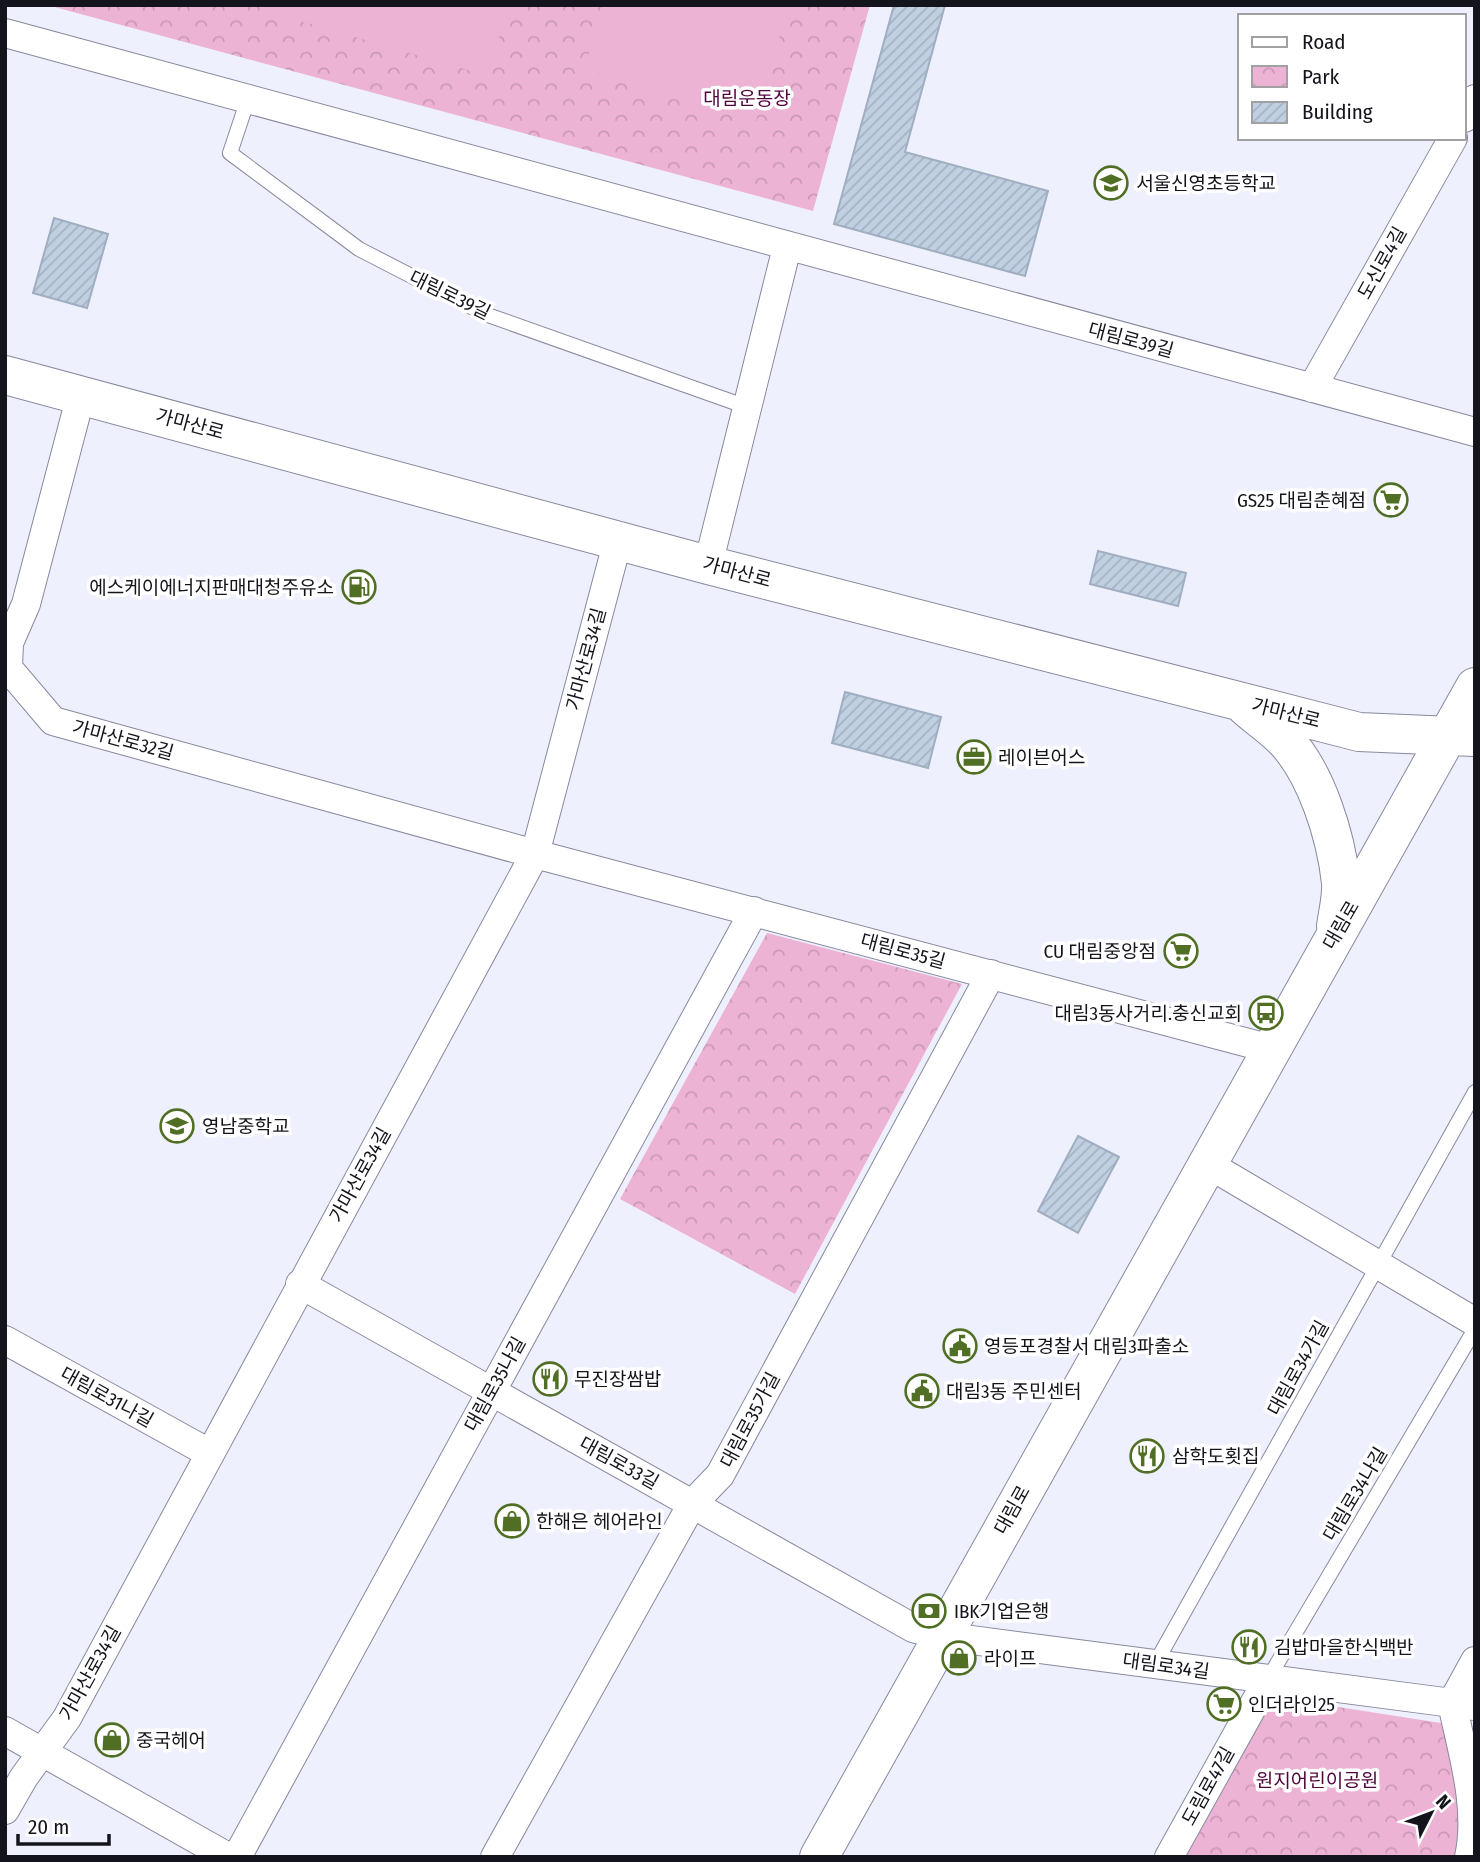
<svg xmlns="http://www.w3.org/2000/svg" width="1480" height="1862" font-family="'Fira Sans Condensed','Noto Sans KR',sans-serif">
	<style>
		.park { fill: url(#park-crowns) }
		.pitch { fill: #edb3d5 }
		.building { fill: url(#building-hatch); stroke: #9faec0; stroke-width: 2 }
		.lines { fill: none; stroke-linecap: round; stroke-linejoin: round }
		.lane-casing { stroke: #87899d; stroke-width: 16 }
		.street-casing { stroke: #87899d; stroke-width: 30 }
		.secondary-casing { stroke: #87899d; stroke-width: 40 }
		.lane { stroke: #fff; stroke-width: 14 }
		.street { stroke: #fff; stroke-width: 28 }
		.secondary { stroke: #fff; stroke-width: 38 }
		.labels { text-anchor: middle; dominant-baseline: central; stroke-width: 7; stroke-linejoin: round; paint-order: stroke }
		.park-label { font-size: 19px; fill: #51033b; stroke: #fff }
		.poi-label { font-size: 19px; fill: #14151c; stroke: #fff; text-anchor: start }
		.street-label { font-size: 19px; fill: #14151c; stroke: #fff }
	</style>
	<defs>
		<pattern id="park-crowns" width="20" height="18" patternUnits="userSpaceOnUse" patternTransform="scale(1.75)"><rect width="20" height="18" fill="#edb3d5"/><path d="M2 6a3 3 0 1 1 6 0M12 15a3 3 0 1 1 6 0" fill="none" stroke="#ca99b6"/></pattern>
		<pattern id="building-hatch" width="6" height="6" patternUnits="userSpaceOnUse" patternTransform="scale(1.75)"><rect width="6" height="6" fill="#c0d0e2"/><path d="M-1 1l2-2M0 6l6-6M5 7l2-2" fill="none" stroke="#a4b2c1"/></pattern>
	</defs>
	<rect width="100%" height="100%" fill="#eff0fe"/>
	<path class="park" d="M47,5h823l-57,206z
		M767,933l195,51 -167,310 -175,-95z
		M1274,1697l167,26 21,68 -2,66h-274z"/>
	<path class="pitch" d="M264,5h244l-20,71 -225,-66z
		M605,5h183l-32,116 -172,-52z"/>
	<path class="building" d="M894,5h51l-40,147 143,39 -23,85 -191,-52z
		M54,218l54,16 -21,74 -54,-15z
		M1098,551l88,22 -8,33 -88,-22z
		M845,692l96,25 -13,51 -96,-25z
		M1078,1136l41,21 -41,76 -40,-22z"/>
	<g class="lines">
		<defs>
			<path id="lane" d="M248,99l-18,54 129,96 126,65 262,93
				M1155,1664l320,-572
				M1268,1679l207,-350"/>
			<path id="street" d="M5,33l1470,399
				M1464,118l11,-19
				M1312,388l141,-250
				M81,395l-55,209 -17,39 -1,25 45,53 482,133 736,195
				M708,565l79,-318
				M1206,1163l269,159
				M300,1284l613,344 28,8 534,70
				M5,1340l204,113
				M5,1731l223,126
				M5,1810l19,-33 43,-59 468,-864 83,-314
				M237,1857l517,-946
				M495,1857l197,-353 28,-29 271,-501
				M1169,1857l99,-178
				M1469,1857c11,-50 -7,-105 -17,-154l23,-42"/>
			<path id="secondary" d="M5,375l703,190 651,167 116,5
				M1245,706c12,11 26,20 38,32 33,33 53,98 58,145 1,13 -3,29 -5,43
				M819,1857l656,-1170"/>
		</defs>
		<use href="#lane" class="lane-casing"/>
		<use href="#street" class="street-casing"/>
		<use href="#secondary" class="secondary-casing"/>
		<use href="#lane" class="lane"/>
		<use href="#street" class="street"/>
		<use href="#secondary" class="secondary"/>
	</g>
	<defs>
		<symbol id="school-ring" viewBox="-11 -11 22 22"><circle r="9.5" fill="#fff" stroke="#506f24" stroke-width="1.5"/><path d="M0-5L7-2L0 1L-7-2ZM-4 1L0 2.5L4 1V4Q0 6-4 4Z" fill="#506f24"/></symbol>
		<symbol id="supermarket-ring" viewBox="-11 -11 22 22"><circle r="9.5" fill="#fff" stroke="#506f24" stroke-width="1.5"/><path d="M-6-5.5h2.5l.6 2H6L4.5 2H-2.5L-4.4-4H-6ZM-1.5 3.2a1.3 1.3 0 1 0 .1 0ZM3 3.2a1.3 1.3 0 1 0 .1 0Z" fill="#506f24"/></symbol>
		<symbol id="fuel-ring" viewBox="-11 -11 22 22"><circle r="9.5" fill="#fff" stroke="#506f24" stroke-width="1.5"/><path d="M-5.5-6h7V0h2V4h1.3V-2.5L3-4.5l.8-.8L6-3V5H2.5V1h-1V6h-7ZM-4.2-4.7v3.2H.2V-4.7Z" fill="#506f24"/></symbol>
		<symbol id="office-ring" viewBox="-11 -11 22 22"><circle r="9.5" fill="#fff" stroke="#506f24" stroke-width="1.5"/><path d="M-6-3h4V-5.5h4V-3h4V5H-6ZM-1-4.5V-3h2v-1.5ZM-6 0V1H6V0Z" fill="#506f24"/></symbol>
		<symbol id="bus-ring" viewBox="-11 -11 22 22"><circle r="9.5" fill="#fff" stroke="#506f24" stroke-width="1.5"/><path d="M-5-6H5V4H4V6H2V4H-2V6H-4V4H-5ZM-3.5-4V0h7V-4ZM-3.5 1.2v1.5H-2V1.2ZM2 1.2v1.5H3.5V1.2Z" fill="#506f24"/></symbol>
		<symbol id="civic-ring" viewBox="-11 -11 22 22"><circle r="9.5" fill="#fff" stroke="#506f24" stroke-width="1.5"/><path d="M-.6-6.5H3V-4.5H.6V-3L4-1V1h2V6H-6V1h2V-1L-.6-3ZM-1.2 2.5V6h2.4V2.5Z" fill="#506f24"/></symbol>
		<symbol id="restaurant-ring" viewBox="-11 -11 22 22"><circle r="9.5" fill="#fff" stroke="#506f24" stroke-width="1.5"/><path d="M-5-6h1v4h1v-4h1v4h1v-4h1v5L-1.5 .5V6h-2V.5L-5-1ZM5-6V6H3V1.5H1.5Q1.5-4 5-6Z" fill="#506f24"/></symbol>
		<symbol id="shop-ring" viewBox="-11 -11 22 22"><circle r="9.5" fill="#fff" stroke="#506f24" stroke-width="1.5"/><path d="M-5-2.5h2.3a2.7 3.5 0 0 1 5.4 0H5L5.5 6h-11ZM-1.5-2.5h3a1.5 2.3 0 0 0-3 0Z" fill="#506f24"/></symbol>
		<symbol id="bank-ring" viewBox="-11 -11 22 22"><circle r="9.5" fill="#fff" stroke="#506f24" stroke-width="1.5"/><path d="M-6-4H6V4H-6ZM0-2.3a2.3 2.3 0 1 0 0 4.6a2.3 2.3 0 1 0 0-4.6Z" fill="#506f24"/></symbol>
	</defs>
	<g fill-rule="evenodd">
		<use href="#school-ring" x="1092" y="164" width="38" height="38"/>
		<use href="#supermarket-ring" x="1372" y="481" width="38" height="38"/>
		<use href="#fuel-ring" x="340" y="568" width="38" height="38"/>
		<use href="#office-ring" x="955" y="738" width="38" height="38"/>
		<use href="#supermarket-ring" x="1162" y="932" width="38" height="38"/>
		<use href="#bus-ring" x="1247" y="994" width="38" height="38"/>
		<use href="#school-ring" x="158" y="1107" width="38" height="38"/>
		<use href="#civic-ring" x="941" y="1327" width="38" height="38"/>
		<use href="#restaurant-ring" x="531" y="1360" width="38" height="38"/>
		<use href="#civic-ring" x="903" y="1372" width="38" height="38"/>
		<use href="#restaurant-ring" x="1128" y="1437" width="38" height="38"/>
		<use href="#shop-ring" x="493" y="1502" width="38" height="38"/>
		<use href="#bank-ring" x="910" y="1592" width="38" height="38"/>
		<use href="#restaurant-ring" x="1230" y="1628" width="38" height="38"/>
		<use href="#shop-ring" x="940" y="1639" width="38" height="38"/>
		<use href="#supermarket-ring" x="1205" y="1685" width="38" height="38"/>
		<use href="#shop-ring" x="93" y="1721" width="38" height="38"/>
	</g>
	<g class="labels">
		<g class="park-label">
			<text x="747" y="98">대림운동장</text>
			<text x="1317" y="1780">원지어린이공원</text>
		</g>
		<g class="poi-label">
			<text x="1136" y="183">서울신영초등학교</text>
			<text x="1366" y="500" text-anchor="end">GS25 대림춘혜점</text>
			<text x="334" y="587" text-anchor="end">에스케이에너지판매대청주유소</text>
			<text x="998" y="757">레이븐어스</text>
			<text x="1156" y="951" text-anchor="end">CU 대림중앙점</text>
			<text x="1242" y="1013" text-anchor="end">대림3동사거리.충신교회</text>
			<text x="202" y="1126">영남중학교</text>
			<text x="984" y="1346">영등포경찰서 대림3파출소</text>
			<text x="574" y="1379">무진장쌈밥</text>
			<text x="946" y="1391">대림3동 주민센터</text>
			<text x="1172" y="1456">삼학도횟집</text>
			<text x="536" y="1521">한해은 헤어라인</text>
			<text x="954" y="1611">IBK기업은행</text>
			<text x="1274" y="1647">김밥마을한식백반</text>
			<text x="984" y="1658">라이프</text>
			<text x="1248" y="1704">인더라인25</text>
			<text x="136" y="1740">중국헤어</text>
		</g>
		<g class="street-label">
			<text transform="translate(1382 263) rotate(-61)">도신로4길</text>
			<text transform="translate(450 295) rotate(26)">대림로39길</text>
			<text transform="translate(1131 340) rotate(15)">대림로39길</text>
			<text transform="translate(190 424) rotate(15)">가마산로</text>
			<text transform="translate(737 572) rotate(15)">가마산로</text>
			<text transform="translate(586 659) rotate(-75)">가마산로34길</text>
			<text transform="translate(1286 713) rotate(14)">가마산로</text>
			<text transform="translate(123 740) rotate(15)">가마산로32길</text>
			<text transform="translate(1341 925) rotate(-60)">대림로</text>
			<text transform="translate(903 951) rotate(15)">대림로35길</text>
			<text transform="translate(360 1175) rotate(-61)">가마산로34길</text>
			<text transform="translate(1298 1368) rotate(-61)">대림로34가길</text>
			<text transform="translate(495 1384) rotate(-61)">대림로35나길</text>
			<text transform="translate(107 1397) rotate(29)">대림로31나길</text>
			<text transform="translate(750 1420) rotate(-62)">대림로35가길</text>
			<text transform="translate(619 1463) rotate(29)">대림로33길</text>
			<text transform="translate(1355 1494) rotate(-59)">대림로34나길</text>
			<text transform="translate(1012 1510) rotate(-61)">대림로</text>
			<text transform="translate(1166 1666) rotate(8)">대림로34길</text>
			<text transform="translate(90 1673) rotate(-61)">가마산로34길</text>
			<text transform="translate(1208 1786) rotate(-61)">도림로47길</text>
		</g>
	</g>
	<rect width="1480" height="1862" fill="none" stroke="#14151c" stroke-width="14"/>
	<rect x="1238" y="14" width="228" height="126" fill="#ffffff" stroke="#a1a1a4" stroke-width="2"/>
	<rect x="1252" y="37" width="35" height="10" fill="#ffffff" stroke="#a1a1a4" stroke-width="2"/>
	<text x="1302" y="49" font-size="21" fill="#14151c">Road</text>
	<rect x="1252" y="66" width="35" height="21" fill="url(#park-crowns)" stroke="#a1a1a4" stroke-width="2"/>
	<text x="1302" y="84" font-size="21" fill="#14151c">Park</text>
	<rect x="1252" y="102" width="35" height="21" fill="url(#building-hatch)" stroke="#a1a1a4" stroke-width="2"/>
	<text x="1302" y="119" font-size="21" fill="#14151c">Building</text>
	<g transform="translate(1431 1813) rotate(48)" stroke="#ffffff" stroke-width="5" paint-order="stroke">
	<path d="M0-5L12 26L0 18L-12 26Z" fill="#14151c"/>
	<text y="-10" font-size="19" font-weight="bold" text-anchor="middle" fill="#14151c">N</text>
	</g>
	<path d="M18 1834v10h91v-10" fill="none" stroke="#14151c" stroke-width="3.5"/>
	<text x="28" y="1834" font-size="21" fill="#14151c" stroke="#ffffff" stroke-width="5" paint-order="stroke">20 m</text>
</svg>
